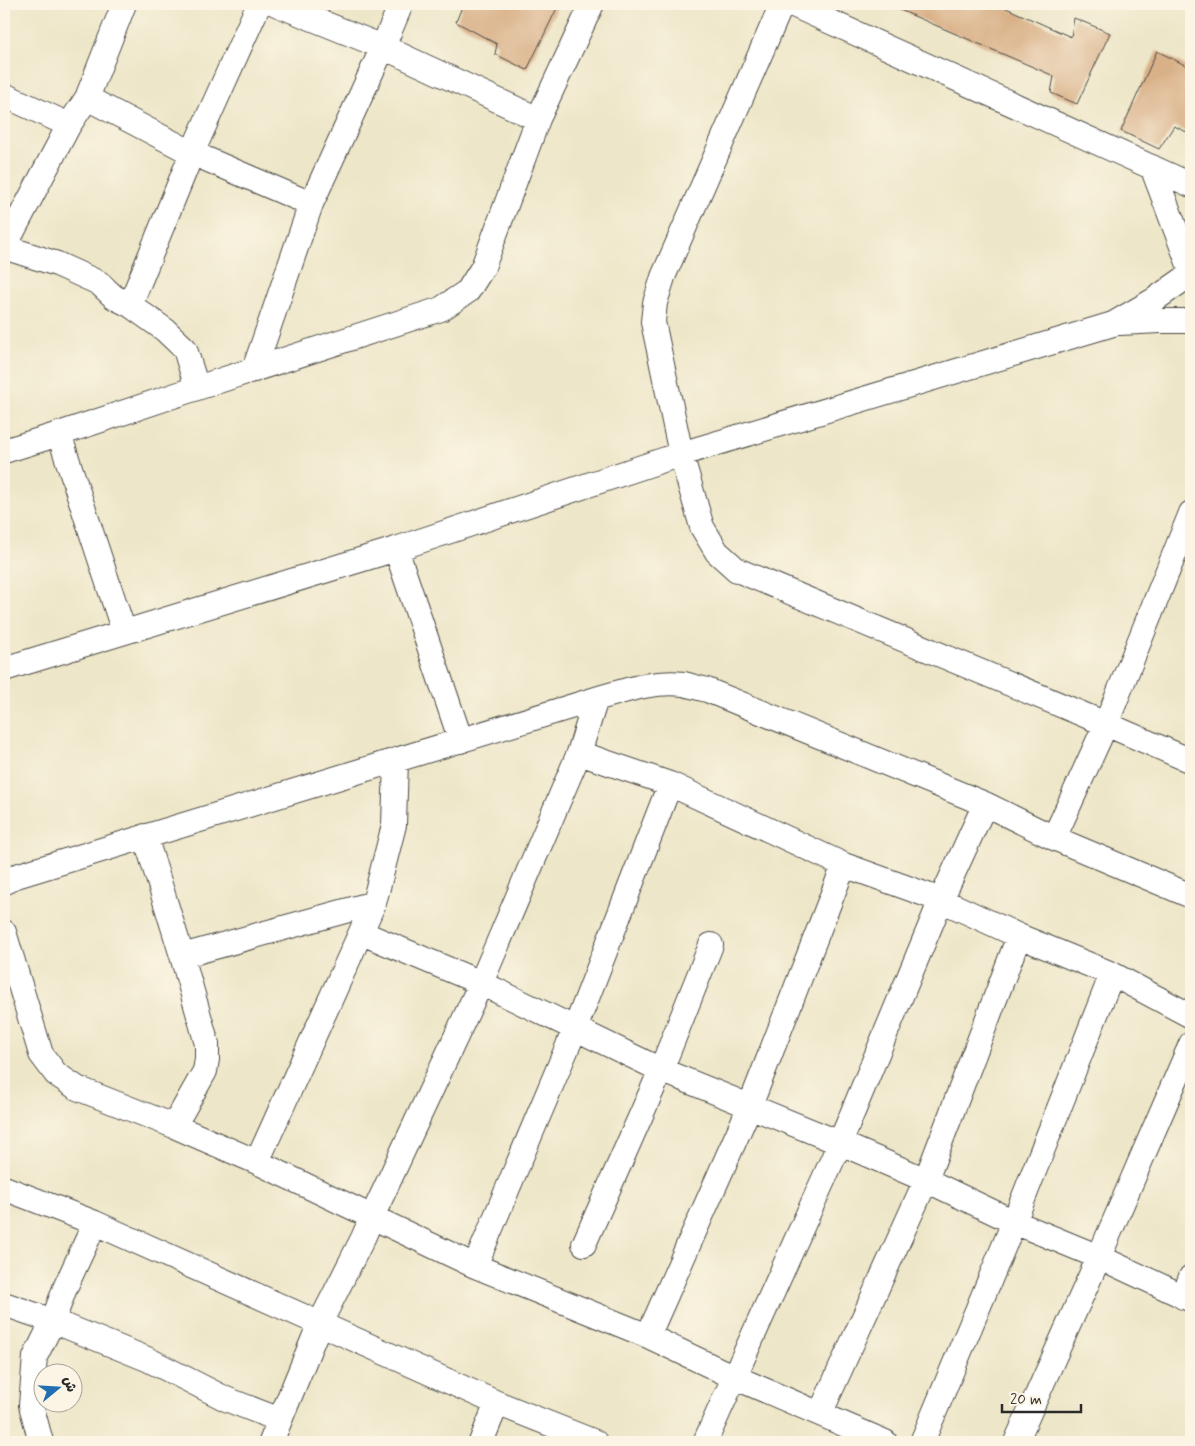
<svg xmlns="http://www.w3.org/2000/svg" width="1195" height="1446" font-family="Mynerve,'Playpen Sans Arabic',sans-serif">
	<style>
		.building { fill: #d9b188 }
		.lines { fill: none; stroke-linecap: round; stroke-linejoin: round }
		.street-casing { stroke: #484743; stroke-width: 26 }
		.street { stroke: #fff; stroke-width: 24 }
	</style>
	<rect width="100%" height="100%" fill="#fcf5e5"/>
	<filter id="ink" filterUnits="userSpaceOnUse"><feTurbulence type="fractalNoise" baseFrequency=".02" numOctaves="2"/><feDisplacementMap in="SourceGraphic" scale="10" xChannelSelector="R" yChannelSelector="G"/><feConvolveMatrix kernelMatrix="1 2 1 2 8 2 1 2 1" color-interpolation-filters="sRGB"/></filter>
	<filter id="wash" filterUnits="userSpaceOnUse"><feTurbulence type="fractalNoise" baseFrequency=".0096" numOctaves="4" result="noise"/><feDisplacementMap in="SourceGraphic" scale="20" xChannelSelector="R" yChannelSelector="G"/><feGaussianBlur stdDeviation="1.12" result="paint"/><feColorMatrix in="noise" values="0 0 0 0 0 0 0 0 0 0 0 0 0 0 0 0 0 1.4 0 .05"/><feComposite in="paint" operator="in"/></filter>
	<g filter="url(#wash)">
		<rect width="100%" height="100%" fill="#ede6c8"/>
		<g id="blocks">
			<path class="building" d="M463,4h96l-32,66 -32,-16 2,-10 -41,-22z
				M886,4h111l74,33 3,-19 36,15 -33,71 -26,-11 3,-17z
				M1157,51l34,17v7l-6,14 6,3v42l-17,-8 -15,23 -38,-18z"/>
		</g>
	</g>
	<g filter="url(#ink)">
		<use href="#blocks" fill-opacity="0" stroke="#484743" stroke-width="1"/>
		<g class="lines">
			<defs>
				<path id="street" d="M276,4l107,43 155,72
					M782,4l-119,273 -8,26 -2,19 28,132 21,73 15,25 20,18 369,154 85,37
					M791,4l400,181
					M4,95l65,30
					M87,98l105,55 119,51
					M1152,167l39,103
					M4,247l53,17 42,19 15,14 16,8 62,-152 67,-149
					M4,248l65,-123 18,-27 37,-94
					M130,305l35,25 20,19 12,39
					M1120,323l40,-2h31
					M254,370l57,-166 72,-157 18,-43
					M59,434l65,198
					M4,451l55,-17 138,-46 244,-79 27,-18 15,-24 55,-148 54,-115
					M396,549l65,192
					M4,669l392,-120 285,-95 432,-130 41,-24 37,-26
					M596,699l-17,54 -98,230 -109,234 103,49 173,70 86,41 151,65
					M579,753l91,31 174,81 97,35 78,36 93,38 79,42
					M145,836l37,120 25,88v15l-2,12 -31,55
					M1054,838l52,-114 85,-211
					M4,883l9,-6 583,-178c28,-8 58,-19 88,-15 7,2 15,4 23,6l278,114 69,34 137,58
					M4,932l37,122 15,20 21,14 97,38 83,36 115,55 -9,21 -43,85 -49,119
					M362,933l119,50 180,87 179,73 86,37 88,42 85,35 92,43
					M182,956l192,-53
					M257,1162l117,-259 20,-78 2,-65
					M4,1188l91,35 402,180 98,39
					M584,1244l77,-174 50,-125
					M475,1266l100,-237 95,-245
					M1183,1297l8,-20
					M4,1304l49,17 94,38 79,40 54,21
					M648,1336l102,-230 94,-241
					M820,1414l106,-234 93,-244
					M41,1442l-10,-37 4,-48 18,-36 12,-33 30,-65
					M481,1442l16,-39
					M705,1442l135,-299 101,-243 44,-96
					M922,1442l92,-220 98,-248
					M1016,1442l83,-185 92,-213"/>
			</defs>
			<use href="#street" class="street-casing"/>
			<use href="#street" class="street"/>
		</g>
	</g>
	<rect width="1195" height="1446" fill="none" stroke="#fcf5e5" stroke-width="20"/>
	<g transform="translate(58 1388) rotate(72)"><circle r="24" fill="#fcf5e5" stroke="#a8a49b"/>
	<path d="M0-4L9 19L0 12L-9 19Z" fill="#1f6fb2"/>
	<text y="-8" font-size="14" font-weight="bold" text-anchor="middle" fill="#2b2b2b">ش</text>
	</g>
	<path d="M1002 1404v8h79v-8" fill="none" stroke="#2b2b2b" stroke-width="2.5"/>
	<text x="1010" y="1404" font-size="15" fill="#2b2b2b" stroke="#fcf5e5" stroke-width="4" paint-order="stroke">20 m</text>
</svg>
